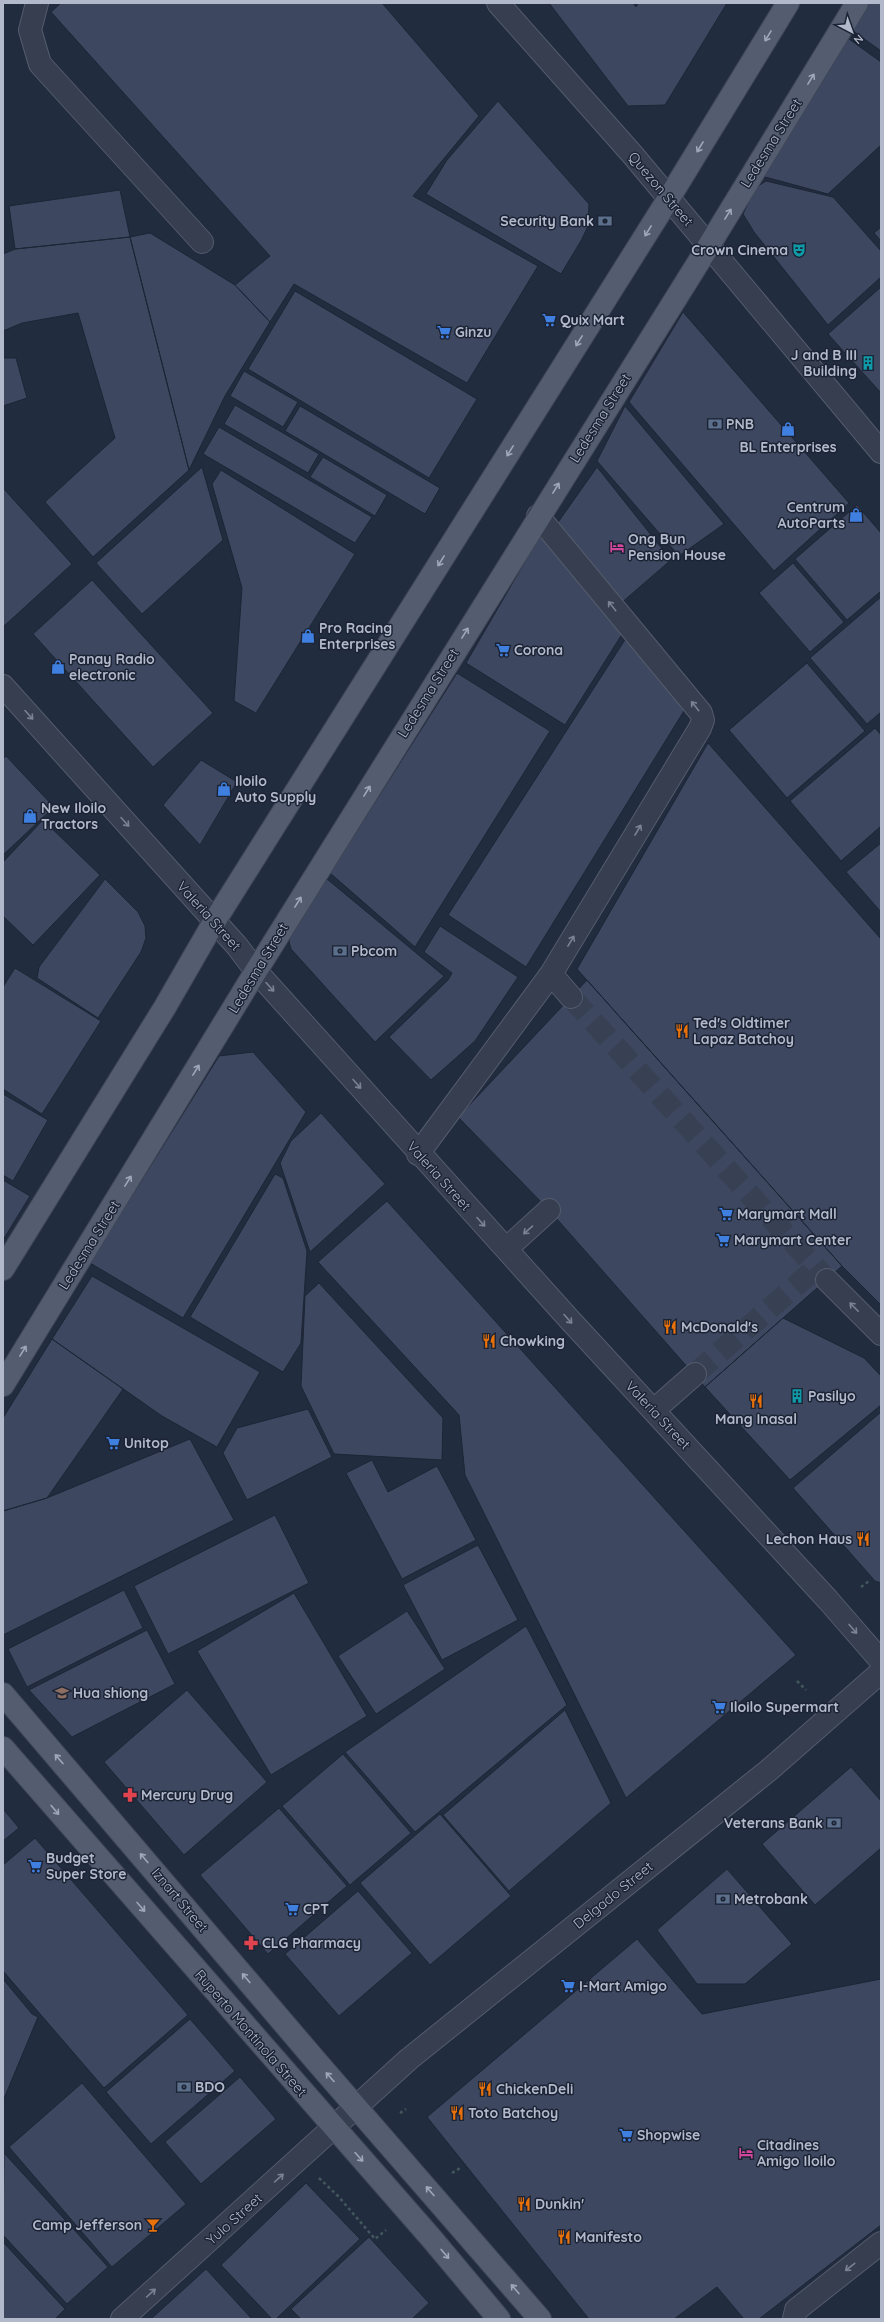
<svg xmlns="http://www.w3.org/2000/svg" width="884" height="2322" font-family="Quicksand,sans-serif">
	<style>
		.building { fill: #3d4860; stroke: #1d2536 }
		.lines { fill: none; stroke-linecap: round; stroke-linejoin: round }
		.minor-tunnel { stroke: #384154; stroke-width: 22; stroke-dasharray: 22 11; stroke-linecap: butt }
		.minor-casing { stroke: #545c6d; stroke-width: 24 }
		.major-casing { stroke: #3f4758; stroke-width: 24 }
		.path { stroke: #42585d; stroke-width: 2.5; stroke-dasharray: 3 3; stroke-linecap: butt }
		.minor { stroke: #363e4f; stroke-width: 22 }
		.major { stroke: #545d6f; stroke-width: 22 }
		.oneway { stroke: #9fa7b8 }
		.oneway2 { stroke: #7a8293 }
		.labels { text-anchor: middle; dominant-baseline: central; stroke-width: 3; stroke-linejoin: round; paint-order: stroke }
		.street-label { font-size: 14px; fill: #b2b9ca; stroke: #1b2334 }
		.poi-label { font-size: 14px; font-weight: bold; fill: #b2b9ca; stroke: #1b2334; text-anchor: start }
	</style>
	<rect width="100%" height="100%" fill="#222c3f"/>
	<path class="building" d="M61,3h321l97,113 -66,80 125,70 -71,117 -173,-99 -24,38 -35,-37 35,-29 -219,-244z
		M549,3h84l3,4 2,-4h89l-62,102 -37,1z
		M859,3h22v48l-36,-26z
		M842,34l39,28v83l-53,49 -74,-20z
		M498,101l91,103 -1,22 -6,13 -21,35 -135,-80 21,-34z
		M766,181l67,16 48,54v26l-53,48 -74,-93 -11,-18 12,-26z
		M120,190l10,47 -115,12 -6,-43z
		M881,227v14l-7,-8z
		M150,233l85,52 35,37 -45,74 -36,74 -59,-233z
		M130,237l59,233 -96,87 -48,-55 70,-64 -37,-125 -56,10 -19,8v-77l12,-5z
		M881,287v106l-53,-59z
		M295,291l182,108 -48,79 -181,-109z
		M683,312l166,191 -75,68 -145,-169z
		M3,358h13l11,40 -24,8z
		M244,371l54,31 -15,25 -53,-31z
		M235,405l84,49 -11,19 -84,-49z
		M300,406l140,82 -15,26 -140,-83z
		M625,406l99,118 -45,32 -82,-95z
		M219,427l153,90 -17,26 -152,-89z
		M323,457l64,38 -12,21 -65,-39z
		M202,467l21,73 -81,74 -46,-51z
		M597,467l74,93 -51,44 -66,-76z
		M221,470l134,84 -99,159 -22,-12 8,-113 -30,-104z
		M3,488l69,76 -69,63z
		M857,505l24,28v58l-34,29 -52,-61z
		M541,534l83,97 -59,94 -99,-62z
		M793,563l51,59 -34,30 -51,-59z
		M92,580l121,133 -60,54 -120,-133z
		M881,597v115l-14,12 -57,-66z
		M628,635l59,71 -161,261 -78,-52z
		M807,663l58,68 -78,67 -58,-68z
		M457,673l93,58 -135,216 -85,-74z
		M875,728l6,7v91l-40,35 -51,-60z
		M708,743l173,196v366l-39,-39 -265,-297z
		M6,756l48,51 -51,48v-96z
		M201,760l36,22 -37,63 -37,-40z
		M43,820l57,55 -67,70 -30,-29v-54z
		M881,843v69l-35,-40z
		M105,879l33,33 7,14 1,12 -5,14 -43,66 -61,-40 2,-11z
		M327,879l117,97 -69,66 -84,-93 -2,-7 1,-10z
		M440,926l78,51 -43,64 -44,39 -42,-43 59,-57 4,-7 -28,-21z
		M15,968l86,53 -59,93 -39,-25v-102z
		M587,980l255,286 -137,121 -156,-177 -91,-93z
		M253,1052l53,60 -123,206 -93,-55 129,-207z
		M3,1094l45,26 -35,61 -10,-6z
		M321,1113l64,71 -75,68 -30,-89 11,-22z
		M275,1174l8,4 24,73 -6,92 -18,29 -93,-55z
		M3,1180l27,16 -27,44z
		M387,1201l409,454 -170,143 -161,-323 -6,-60 -141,-153z
		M92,1276l168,96 -43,75 -55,-31 -110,-77z
		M319,1283l124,135 -1,42 -108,-6 -33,-68 4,-90z
		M783,1318l81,40 17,18v29l-91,75 -85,-93z
		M52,1339l71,50 -76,109 -44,13v-93z
		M308,1409l24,48 -85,43 -24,-47 14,-25z
		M881,1412v171l-6,-2 -82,-93z
		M190,1439l44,81 -231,115v-124l44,-13z
		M372,1460l16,32 49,-26 39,74 -74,39 -56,-106z
		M275,1515l34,68 -141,71 -34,-68z
		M478,1545l40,75 -76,40 -39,-75z
		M124,1590l19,38 -116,59 -19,-38z
		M294,1593l73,123 -96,59 -74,-124z
		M407,1611l38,58 -69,45 -38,-58z
		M526,1626l41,79 -152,127 -70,-80z
		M147,1630l28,54 -103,53 -43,-47z
		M187,1690l80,92 -83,73 -80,-93z
		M565,1710l46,93 -102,88 -66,-76z
		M343,1754l68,79 -61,52 -68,-79z
		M851,1767l30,34v47l-66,57 -53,-61z
		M279,1808l68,78 -79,68 -68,-79z
		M3,1809l16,19 -16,13z
		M440,1814l71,82 -81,69 -70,-82z
		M35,1838l153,177 -84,73 -101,-117v-106z
		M727,1869l65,75 -47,40h-48l-40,-54z
		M358,1891l54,62 -73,63 -54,-62z
		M637,1939l65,75 179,-35v246l-122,94h-15l-27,-32 -43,32h-85l-162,-202z
		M3,1979l29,35 6,3 -35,84z
		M190,2019l45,52 -84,73 -45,-52z
		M240,2077l36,42 -75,65 -36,-42z
		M82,2083l104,121 -74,63 -103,-120z
		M4,2153l104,114 -41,37 -64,-69z
		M306,2183l54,56 -84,80h-4l-51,-54z
		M369,2237l60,66 -17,16h-111l-10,-10z
		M3,2242l62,67 -10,10h-52z
		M206,2269l46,50h-101z"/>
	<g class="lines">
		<path class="minor-tunnel" d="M571,997l256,283
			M695,1374l121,-106"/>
		<defs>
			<path id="minor" d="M37,3l-7,27 10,34 162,178
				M498,3l134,151 249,298
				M3,686l234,260 19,25 313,348 259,281 53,61
				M551,974l20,23
				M418,1154l133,-180 149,-246 3,-8 -2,-7 -163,-197
				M506,1249l43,-39
				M827,1280l54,54
				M654,1410l41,-36
				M122,2319l287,-260 360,-289 112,-98
				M794,2319l2,-9 85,-67"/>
			<path id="major" d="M3,1269l162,-262 49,-85 455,-724 119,-195
				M3,1385l253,-414 452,-724 149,-244
				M3,1694l313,367 224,258
				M3,1748l429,491 67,80"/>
		</defs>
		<use href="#minor" class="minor-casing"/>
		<use href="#major" class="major-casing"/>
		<path class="path" d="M861,1587l8,-6
			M797,1681l9,9
			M400,2113l6,-4
			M452,2173l8,-5
			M319,2178l19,18 37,43 11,-9"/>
		<use href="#minor" class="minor"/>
		<use href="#major" class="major"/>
	</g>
	<defs><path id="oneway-shaft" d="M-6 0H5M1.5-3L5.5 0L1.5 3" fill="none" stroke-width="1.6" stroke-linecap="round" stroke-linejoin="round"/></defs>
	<g class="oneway">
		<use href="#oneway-shaft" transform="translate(768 36) rotate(121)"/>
		<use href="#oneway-shaft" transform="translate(811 79) rotate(-58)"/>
		<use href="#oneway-shaft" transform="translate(700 147) rotate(121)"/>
		<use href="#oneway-shaft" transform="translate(728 214) rotate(-58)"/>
		<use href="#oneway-shaft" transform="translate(648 231) rotate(122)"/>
		<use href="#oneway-shaft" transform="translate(579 341) rotate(122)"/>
		<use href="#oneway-shaft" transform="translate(510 451) rotate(122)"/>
		<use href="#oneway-shaft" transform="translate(556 488) rotate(-58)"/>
		<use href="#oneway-shaft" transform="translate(441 561) rotate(122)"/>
		<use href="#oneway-shaft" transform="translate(465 633) rotate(-58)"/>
		<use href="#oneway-shaft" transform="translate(367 791) rotate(-58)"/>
		<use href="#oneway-shaft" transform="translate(298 902) rotate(-58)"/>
		<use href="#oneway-shaft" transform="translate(196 1070) rotate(-58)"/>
		<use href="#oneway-shaft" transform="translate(128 1181) rotate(-58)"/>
		<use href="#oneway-shaft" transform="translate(23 1351) rotate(-58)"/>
		<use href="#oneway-shaft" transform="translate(59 1759) rotate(-131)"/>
		<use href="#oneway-shaft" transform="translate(55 1810) rotate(50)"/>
		<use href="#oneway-shaft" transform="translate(144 1858) rotate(-130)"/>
		<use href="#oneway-shaft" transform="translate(141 1907) rotate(49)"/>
		<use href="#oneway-shaft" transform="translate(246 1978) rotate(-130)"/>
		<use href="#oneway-shaft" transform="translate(330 2077) rotate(-132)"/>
		<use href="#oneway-shaft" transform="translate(359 2157) rotate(48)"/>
		<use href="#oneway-shaft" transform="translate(430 2191) rotate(-131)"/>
		<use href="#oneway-shaft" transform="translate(445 2254) rotate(50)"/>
		<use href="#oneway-shaft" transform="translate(515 2289) rotate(-131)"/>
	</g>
	<g class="oneway2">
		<use href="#oneway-shaft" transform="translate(612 606) rotate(-129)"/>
		<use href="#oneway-shaft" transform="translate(695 706) rotate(-129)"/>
		<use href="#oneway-shaft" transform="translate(29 715) rotate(48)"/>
		<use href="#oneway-shaft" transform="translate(125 822) rotate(48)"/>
		<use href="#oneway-shaft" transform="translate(638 830) rotate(-59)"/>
		<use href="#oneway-shaft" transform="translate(571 941) rotate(-59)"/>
		<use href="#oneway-shaft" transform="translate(270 987) rotate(48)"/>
		<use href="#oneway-shaft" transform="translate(357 1084) rotate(49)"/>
		<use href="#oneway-shaft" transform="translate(481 1222) rotate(48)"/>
		<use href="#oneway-shaft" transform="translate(528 1230) rotate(139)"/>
		<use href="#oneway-shaft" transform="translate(854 1307) rotate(-135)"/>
		<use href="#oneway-shaft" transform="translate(568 1319) rotate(48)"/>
		<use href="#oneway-shaft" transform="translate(853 1629) rotate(49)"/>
		<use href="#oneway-shaft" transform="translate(279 2178) rotate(-42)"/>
		<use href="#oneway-shaft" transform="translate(850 2267) rotate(142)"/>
		<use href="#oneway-shaft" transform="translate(151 2293) rotate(-42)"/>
	</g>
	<defs>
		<symbol id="bank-bare" viewBox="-9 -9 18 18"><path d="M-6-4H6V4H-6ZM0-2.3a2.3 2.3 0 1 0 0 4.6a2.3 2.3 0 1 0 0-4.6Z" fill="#5c6f8a" stroke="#1b2334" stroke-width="2.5" paint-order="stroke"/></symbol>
		<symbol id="theatre-bare" viewBox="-9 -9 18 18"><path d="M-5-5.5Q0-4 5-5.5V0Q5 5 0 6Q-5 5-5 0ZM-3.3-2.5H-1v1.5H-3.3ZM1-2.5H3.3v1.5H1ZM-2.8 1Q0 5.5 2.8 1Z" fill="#0f9aa8" stroke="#1b2334" stroke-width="2.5" paint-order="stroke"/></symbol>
		<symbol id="supermarket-bare" viewBox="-9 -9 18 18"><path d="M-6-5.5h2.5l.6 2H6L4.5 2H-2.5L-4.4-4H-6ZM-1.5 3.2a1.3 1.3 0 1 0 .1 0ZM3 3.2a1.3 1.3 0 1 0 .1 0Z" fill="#3f7fe0" stroke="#1b2334" stroke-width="2.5" paint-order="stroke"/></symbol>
		<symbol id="building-bare" viewBox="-9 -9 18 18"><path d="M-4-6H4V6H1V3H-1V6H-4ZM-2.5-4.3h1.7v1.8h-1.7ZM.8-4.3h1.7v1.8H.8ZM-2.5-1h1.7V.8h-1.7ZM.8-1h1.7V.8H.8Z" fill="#0f9aa8" stroke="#1b2334" stroke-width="2.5" paint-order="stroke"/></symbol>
		<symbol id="shop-bare" viewBox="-9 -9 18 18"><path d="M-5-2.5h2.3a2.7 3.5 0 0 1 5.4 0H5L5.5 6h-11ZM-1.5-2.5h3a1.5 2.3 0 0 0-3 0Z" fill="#3f7fe0" stroke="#1b2334" stroke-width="2.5" paint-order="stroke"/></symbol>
		<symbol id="hotel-bare" viewBox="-9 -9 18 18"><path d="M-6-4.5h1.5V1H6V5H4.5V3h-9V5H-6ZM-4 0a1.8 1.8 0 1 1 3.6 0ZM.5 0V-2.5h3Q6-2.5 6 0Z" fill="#d1479c" stroke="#1b2334" stroke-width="2.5" paint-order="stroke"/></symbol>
		<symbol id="restaurant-bare" viewBox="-9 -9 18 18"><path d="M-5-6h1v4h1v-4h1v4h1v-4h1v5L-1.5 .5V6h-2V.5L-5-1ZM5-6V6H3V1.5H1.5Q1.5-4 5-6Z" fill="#e8710a" stroke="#1b2334" stroke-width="2.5" paint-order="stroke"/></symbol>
		<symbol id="school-bare" viewBox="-9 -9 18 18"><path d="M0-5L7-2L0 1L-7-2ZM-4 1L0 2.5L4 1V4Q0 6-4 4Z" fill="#8d6e63" stroke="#1b2334" stroke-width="2.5" paint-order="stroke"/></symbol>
		<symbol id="pharmacy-bare" viewBox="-9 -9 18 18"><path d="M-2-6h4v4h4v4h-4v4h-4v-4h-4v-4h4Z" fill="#e0444e" stroke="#1b2334" stroke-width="2.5" paint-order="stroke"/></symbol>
		<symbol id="bar-bare" viewBox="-9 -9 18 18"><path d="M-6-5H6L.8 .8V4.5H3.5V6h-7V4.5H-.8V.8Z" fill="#e8710a" stroke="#1b2334" stroke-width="2.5" paint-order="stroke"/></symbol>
	</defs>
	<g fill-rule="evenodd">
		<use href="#bank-bare" x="595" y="211" width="20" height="20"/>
		<use href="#theatre-bare" x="789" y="240" width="20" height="20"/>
		<use href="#supermarket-bare" x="539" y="310" width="20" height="20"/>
		<use href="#supermarket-bare" x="434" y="322" width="20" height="20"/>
		<use href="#building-bare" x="858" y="353" width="20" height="20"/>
		<use href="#bank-bare" x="705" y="414" width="20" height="20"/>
		<use href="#shop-bare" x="778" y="419" width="20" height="20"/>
		<use href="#shop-bare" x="846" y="505" width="20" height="20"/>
		<use href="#hotel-bare" x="607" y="537" width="20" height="20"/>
		<use href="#shop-bare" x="298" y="626" width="20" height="20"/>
		<use href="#supermarket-bare" x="493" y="640" width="20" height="20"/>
		<use href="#shop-bare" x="48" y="657" width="20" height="20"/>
		<use href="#shop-bare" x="214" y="779" width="20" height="20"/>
		<use href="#shop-bare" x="20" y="806" width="20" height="20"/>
		<use href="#bank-bare" x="330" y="941" width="20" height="20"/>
		<use href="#restaurant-bare" x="672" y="1021" width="20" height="20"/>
		<use href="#supermarket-bare" x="716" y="1204" width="20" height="20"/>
		<use href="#supermarket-bare" x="713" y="1230" width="20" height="20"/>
		<use href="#restaurant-bare" x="660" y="1317" width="20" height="20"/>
		<use href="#restaurant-bare" x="479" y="1331" width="20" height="20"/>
		<use href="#building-bare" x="787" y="1386" width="20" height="20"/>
		<use href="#restaurant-bare" x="746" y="1391" width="20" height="20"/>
		<use href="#supermarket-bare" x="103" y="1433" width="20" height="20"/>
		<use href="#restaurant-bare" x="853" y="1529" width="20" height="20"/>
		<use href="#school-bare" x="52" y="1683" width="20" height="20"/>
		<use href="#supermarket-bare" x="709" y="1697" width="20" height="20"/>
		<use href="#pharmacy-bare" x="120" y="1785" width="20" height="20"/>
		<use href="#bank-bare" x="824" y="1813" width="20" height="20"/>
		<use href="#supermarket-bare" x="25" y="1856" width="20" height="20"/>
		<use href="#bank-bare" x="713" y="1889" width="20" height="20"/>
		<use href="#supermarket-bare" x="282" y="1899" width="20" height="20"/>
		<use href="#pharmacy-bare" x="241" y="1933" width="20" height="20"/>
		<use href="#supermarket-bare" x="558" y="1976" width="20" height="20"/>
		<use href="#bank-bare" x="174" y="2077" width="20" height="20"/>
		<use href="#restaurant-bare" x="475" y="2079" width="20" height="20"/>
		<use href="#restaurant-bare" x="447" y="2103" width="20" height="20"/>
		<use href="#supermarket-bare" x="616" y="2125" width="20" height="20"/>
		<use href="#hotel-bare" x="736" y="2143" width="20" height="20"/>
		<use href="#restaurant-bare" x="514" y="2194" width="20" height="20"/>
		<use href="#bar-bare" x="143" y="2215" width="20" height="20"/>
		<use href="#restaurant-bare" x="554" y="2227" width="20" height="20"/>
	</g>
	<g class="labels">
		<g class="street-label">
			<text transform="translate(771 143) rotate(-58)">Ledesma Street</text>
			<text transform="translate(661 189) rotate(50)">Quezon Street</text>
			<text transform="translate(600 418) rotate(-58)">Ledesma Street</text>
			<text transform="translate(428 693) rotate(-58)">Ledesma Street</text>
			<text transform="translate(209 916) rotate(48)">Valeria Street</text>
			<text transform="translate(258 968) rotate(-59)">Ledesma Street</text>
			<text transform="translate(439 1176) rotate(48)">Valeria Street</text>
			<text transform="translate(89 1245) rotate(-58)">Ledesma Street</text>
			<text transform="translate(658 1415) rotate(47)">Valeria Street</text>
			<text transform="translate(613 1895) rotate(-39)">Delgado Street</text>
			<text transform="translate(180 1900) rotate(50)">Iznart Street</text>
			<text transform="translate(251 2033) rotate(49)">Ruperto Montinola Street</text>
			<text transform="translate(234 2219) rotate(-42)">Yulo Street</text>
		</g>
		<g class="poi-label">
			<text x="594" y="221" text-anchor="end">Security Bank</text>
			<text x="788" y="250" text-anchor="end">Crown Cinema</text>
			<text x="560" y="320">Quix Mart</text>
			<text x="455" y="332">Ginzu</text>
			<text x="857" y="355" text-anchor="end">J and B III<tspan x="857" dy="16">Building</tspan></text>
			<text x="726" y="424">PNB</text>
			<text x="788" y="447" text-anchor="middle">BL Enterprises</text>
			<text x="845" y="507" text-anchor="end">Centrum<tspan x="845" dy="16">AutoParts</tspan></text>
			<text x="628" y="539">Ong Bun<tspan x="628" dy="16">Pension House</tspan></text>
			<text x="319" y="628">Pro Racing<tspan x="319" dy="16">Enterprises</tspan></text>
			<text x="514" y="650">Corona</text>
			<text x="69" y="659">Panay Radio<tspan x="69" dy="16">electronic</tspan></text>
			<text x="235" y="781">Iloilo<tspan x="235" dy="16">Auto Supply</tspan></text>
			<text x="41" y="808">New Iloilo<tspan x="41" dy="16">Tractors</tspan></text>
			<text x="351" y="951">Pbcom</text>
			<text x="693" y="1023">Ted's Oldtimer<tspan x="693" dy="16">Lapaz Batchoy</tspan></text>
			<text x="737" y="1214">Marymart Mall</text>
			<text x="734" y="1240">Marymart Center</text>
			<text x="681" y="1327">McDonald's</text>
			<text x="500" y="1341">Chowking</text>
			<text x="808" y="1396">Pasilyo</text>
			<text x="756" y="1419" text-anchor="middle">Mang Inasal</text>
			<text x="124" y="1443">Unitop</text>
			<text x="852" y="1539" text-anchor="end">Lechon Haus</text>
			<text x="73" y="1693">Hua shiong</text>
			<text x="730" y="1707">Iloilo Supermart</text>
			<text x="141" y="1795">Mercury Drug</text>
			<text x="823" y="1823" text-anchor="end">Veterans Bank</text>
			<text x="46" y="1858">Budget<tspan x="46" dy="16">Super Store</tspan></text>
			<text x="734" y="1899">Metrobank</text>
			<text x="303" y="1909">CPT</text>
			<text x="262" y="1943">CLG Pharmacy</text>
			<text x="579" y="1986">I-Mart Amigo</text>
			<text x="195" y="2087">BDO</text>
			<text x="496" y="2089">ChickenDeli</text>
			<text x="468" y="2113">Toto Batchoy</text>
			<text x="637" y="2135">Shopwise</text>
			<text x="757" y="2145">Citadines<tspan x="757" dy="16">Amigo Iloilo</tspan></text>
			<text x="535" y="2204">Dunkin'</text>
			<text x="142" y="2225" text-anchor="end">Camp Jefferson</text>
			<text x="575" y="2237">Manifesto</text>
		</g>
	</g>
	<rect width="884" height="2322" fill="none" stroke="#b2b9ca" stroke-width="8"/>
	<g transform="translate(852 32) rotate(139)" stroke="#1b2334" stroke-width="3" paint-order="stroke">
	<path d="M0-3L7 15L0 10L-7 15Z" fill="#b2b9ca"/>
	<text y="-6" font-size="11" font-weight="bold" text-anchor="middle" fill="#b2b9ca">N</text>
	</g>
</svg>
